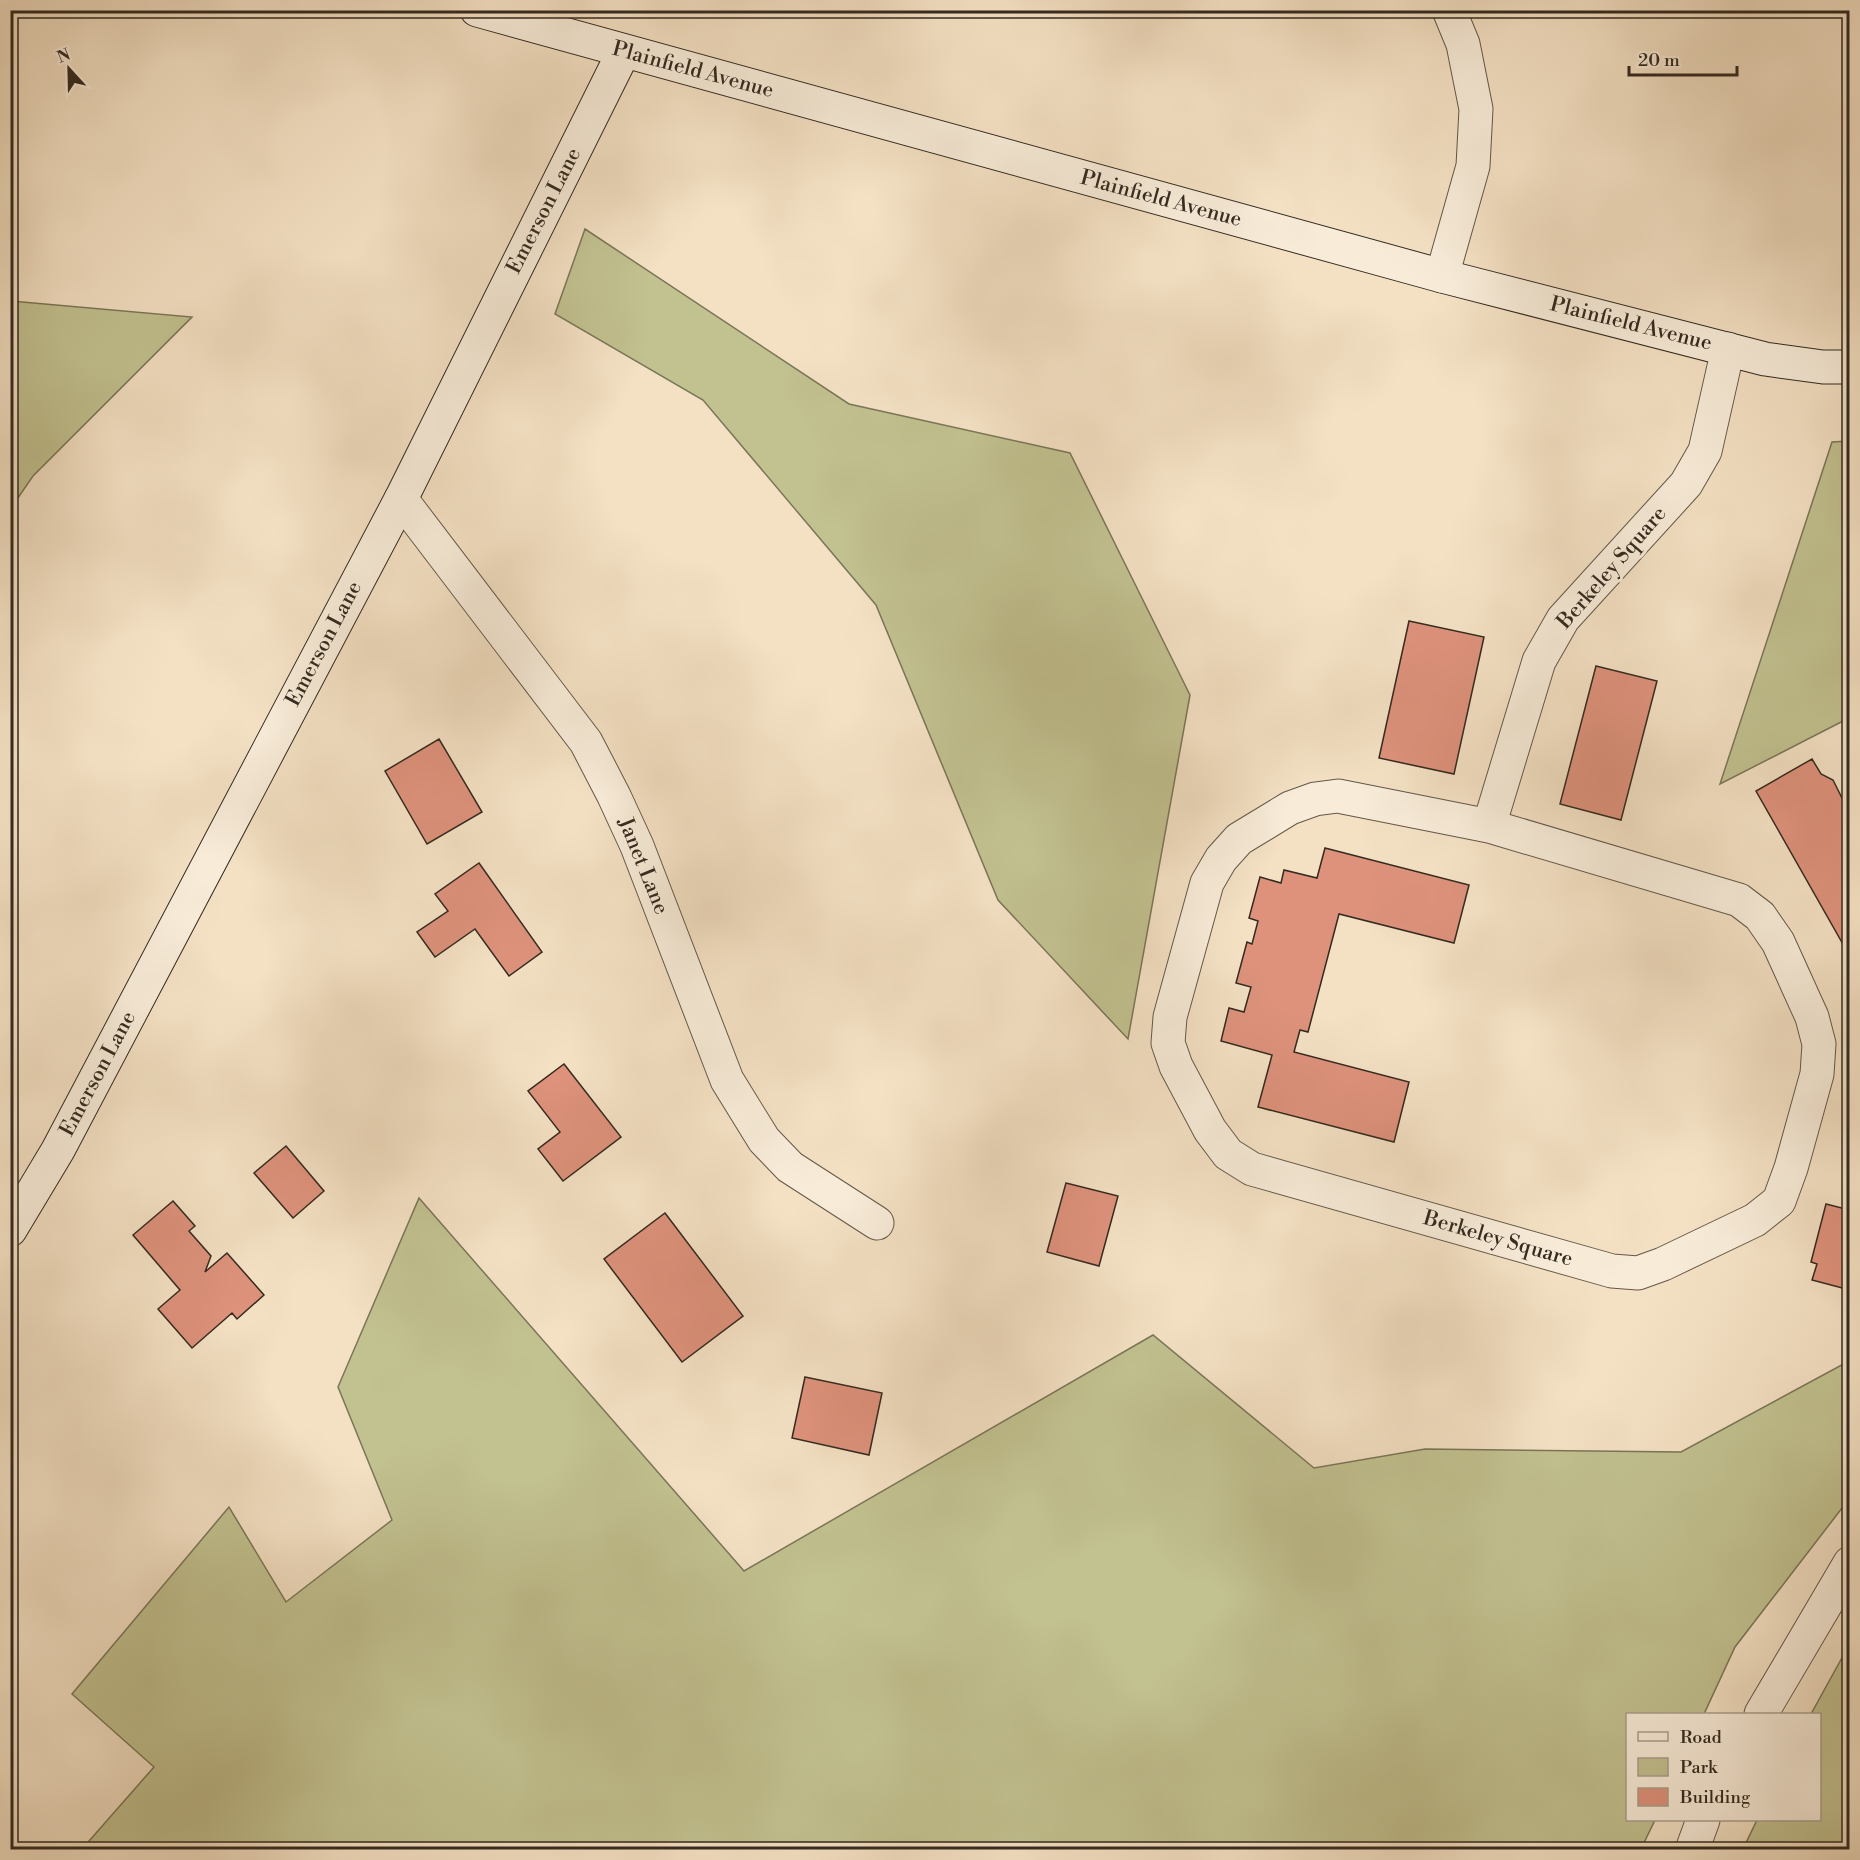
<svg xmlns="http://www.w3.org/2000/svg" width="1860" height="1860" font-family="'Libre Bodoni',serif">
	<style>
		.green { fill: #c2c190; stroke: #7a7658; stroke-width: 1.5 }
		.building { fill: #de927c; stroke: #332a20; stroke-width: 1.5 }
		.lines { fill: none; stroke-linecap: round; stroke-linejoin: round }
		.street-casing { stroke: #635849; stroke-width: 35 }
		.secondary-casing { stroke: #332a20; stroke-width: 35 }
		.street { stroke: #f8ecd9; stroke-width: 33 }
		.secondary { stroke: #f8ecd9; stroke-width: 33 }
		.labels { text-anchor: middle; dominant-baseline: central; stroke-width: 6; stroke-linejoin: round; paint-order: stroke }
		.street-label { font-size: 21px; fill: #332a20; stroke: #f8ecd9 }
	</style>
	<rect width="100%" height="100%" fill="#f4e1c4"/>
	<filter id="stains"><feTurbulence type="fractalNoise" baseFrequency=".00333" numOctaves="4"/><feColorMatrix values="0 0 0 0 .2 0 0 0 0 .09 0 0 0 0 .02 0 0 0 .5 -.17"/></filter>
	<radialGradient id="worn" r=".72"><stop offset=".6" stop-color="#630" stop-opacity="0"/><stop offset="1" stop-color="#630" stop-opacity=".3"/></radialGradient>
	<path class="green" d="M585,229l264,175 221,49 120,242 -62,344 -130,-139 -122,-295 -173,-205 -148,-86z
		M11,301l181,16 -159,159 -22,32z
		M1849,441v277l-129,66 112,-342z
		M419,1198l325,373 409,-236 161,133 111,-19 256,3 168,-91v138l-114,148 -31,67h-76v106h27l-14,29h-1559l72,-82 -82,-73 157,-187 57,95 106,-82 -54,-133z
		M1849,1645v204h-106l14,-29h63v-106h-9z"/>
	<path class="building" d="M1409,621l75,16 -30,137 -75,-16z
		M1596,666l61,15 -36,139 -61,-16z
		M439,739l43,73 -55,32 -42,-73z
		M1812,759l9,15 12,6 9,18 8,-4 -2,159 -92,-162z
		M1325,848l144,37 -15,58 -115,-29 -31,118 -8,-2 -6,22 115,30 -15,60 -136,-35 14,-52 -51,-14 8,-33 15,4 7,-25 -15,-4 11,-41 5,2 6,-23 -9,-3 11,-41 21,6 3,-13 33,8z
		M479,863l63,89 -33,24 -34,-47 -40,28 -18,-25 31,-21 -13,-17z
		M564,1064l57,73 -58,44 -25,-32 22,-17 -32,-41z
		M286,1146l38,45 -31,27 -39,-45z
		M1066,1183l52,13 -19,70 -52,-14z
		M173,1201l22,25 -6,5 22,25 -6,16 22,-19 37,42 -27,24 -5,-6 -40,35 -34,-39 22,-19 -47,-55z
		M1826,1204l24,6v80l-38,-10 5,-16 -6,-2z
		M665,1213l78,103 -61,46 -78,-103z
		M805,1377l77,16 -13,62 -77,-17z"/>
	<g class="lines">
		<defs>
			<path id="street" d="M1442,276l31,-110 3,-57 -13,-65 -14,-34
				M401,499l185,243 28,54 23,50 90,234 37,60 26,27 87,56
				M1338,796l151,30 250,74 21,16 18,26 34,75 7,27 -2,30 -26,94 -12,33 -24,19 -92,44 -25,9 -26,-2 -360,-102 -24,-15 -18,-24 -34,-64 -8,-23 2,-26 37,-134 14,-24 18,-20 51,-31 25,-9z
				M1489,826l50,-165 24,-42 123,-135 19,-33 23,-102
				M1761,1714l89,-151
				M1692,1850l11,-30"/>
			<path id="secondary" d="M477,10l965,266 323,83 58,8h27
				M10,1230l48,-80 343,-651 223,-448"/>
		</defs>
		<use href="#street" class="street-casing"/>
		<use href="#secondary" class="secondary-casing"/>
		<use href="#street" class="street"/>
		<use href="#secondary" class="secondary"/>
	</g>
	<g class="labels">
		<g class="street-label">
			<text transform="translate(693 70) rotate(15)">Plainfield Avenue</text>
			<text transform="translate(1161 199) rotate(15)">Plainfield Avenue</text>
			<text transform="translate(544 211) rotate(-63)">Emerson Lane</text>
			<text transform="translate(1631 324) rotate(14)">Plainfield Avenue</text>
			<text transform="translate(1612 568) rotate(-49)">Berkeley Square</text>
			<text transform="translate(324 644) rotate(-62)">Emerson Lane</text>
			<text transform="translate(643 866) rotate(68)">Janet Lane</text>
			<text transform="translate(98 1074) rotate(-62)">Emerson Lane</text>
			<text transform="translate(1498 1239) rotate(16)">Berkeley Square</text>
		</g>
	</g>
	<rect width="1860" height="1860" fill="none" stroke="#f4e1c4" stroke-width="36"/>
	<rect x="12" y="12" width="1836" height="1836" fill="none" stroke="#332a20" stroke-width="3"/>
	<rect x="18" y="18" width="1824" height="1824" fill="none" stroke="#332a20" stroke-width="1.5"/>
	<rect x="1626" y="1713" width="195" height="108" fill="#f8ecd9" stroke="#a99e8f" stroke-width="1.5"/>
	<rect x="1638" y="1732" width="30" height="9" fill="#f8ecd9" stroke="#a99e8f" stroke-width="1.5"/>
	<text x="1680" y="1743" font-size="18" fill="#332a20">Road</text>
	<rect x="1638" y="1758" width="30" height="18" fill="#c2c190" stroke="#a99e8f" stroke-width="1.5"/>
	<text x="1680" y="1773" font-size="18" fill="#332a20">Park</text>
	<rect x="1638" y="1788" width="30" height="18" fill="#de927c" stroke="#a99e8f" stroke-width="1.5"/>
	<text x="1680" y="1803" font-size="18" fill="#332a20">Building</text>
	<g transform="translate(69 69) rotate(338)" stroke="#f8ecd9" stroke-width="4.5" paint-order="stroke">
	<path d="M0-4.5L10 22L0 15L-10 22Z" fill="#332a20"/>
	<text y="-9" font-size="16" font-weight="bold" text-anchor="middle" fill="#332a20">N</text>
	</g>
	<path d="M1629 66v9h108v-9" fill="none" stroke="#332a20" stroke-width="3"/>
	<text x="1638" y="66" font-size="18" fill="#332a20" stroke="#f8ecd9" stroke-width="4.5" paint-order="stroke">20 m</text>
	<rect width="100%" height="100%" filter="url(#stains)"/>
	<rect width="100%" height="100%" fill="url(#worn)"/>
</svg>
